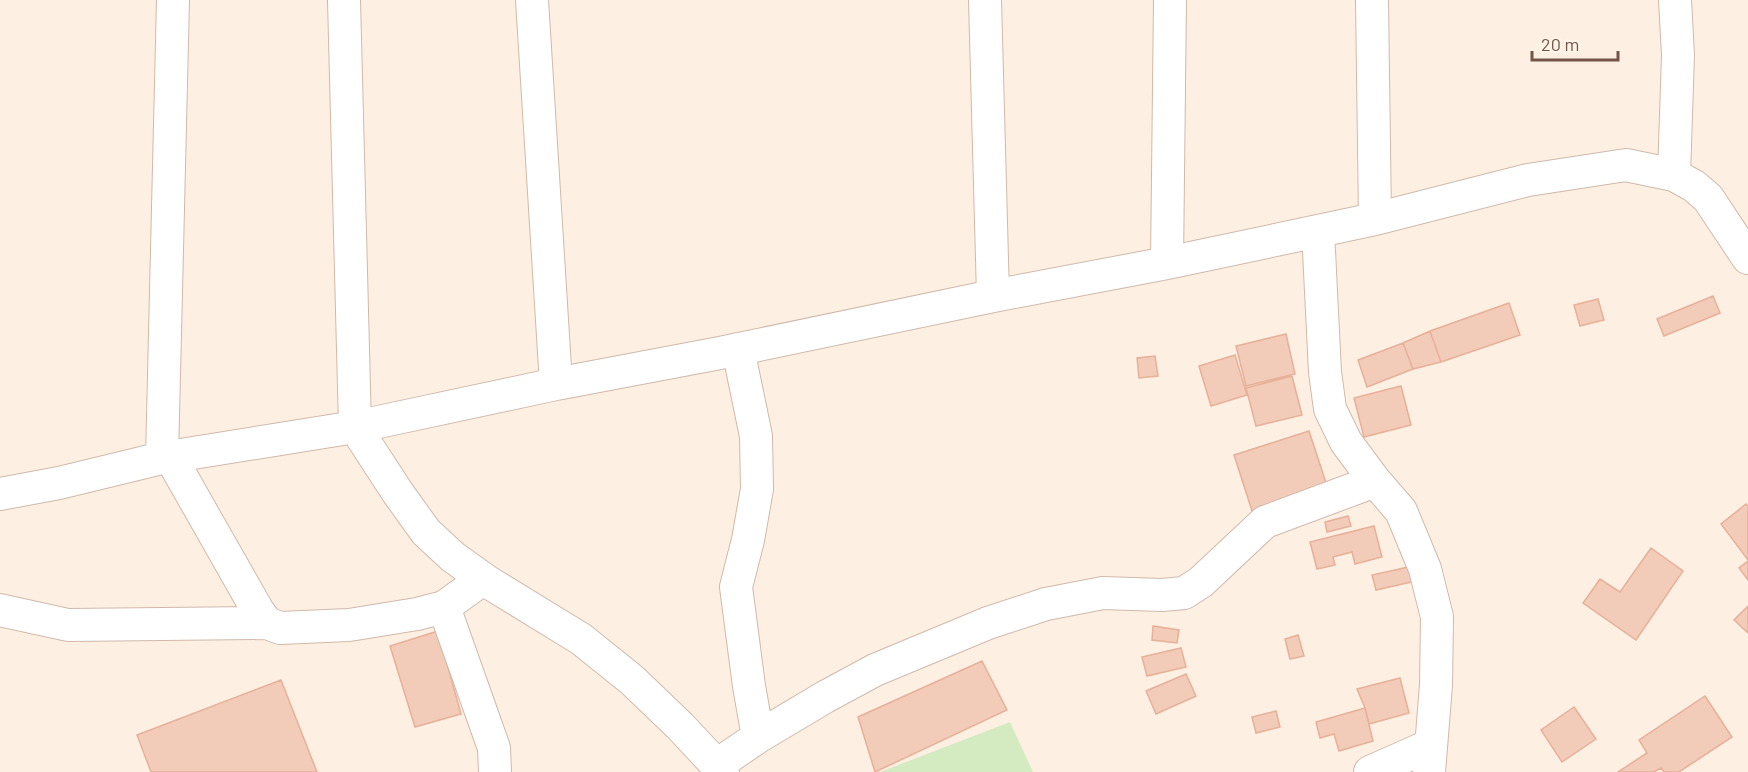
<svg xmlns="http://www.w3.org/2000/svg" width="1748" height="772" font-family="Barlow,sans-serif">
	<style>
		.green { fill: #d4eac0 }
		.building { fill: #f3cbb9; stroke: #e6b099; stroke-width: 1.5 }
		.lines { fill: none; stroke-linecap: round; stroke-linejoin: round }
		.street-casing { stroke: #d0b9ab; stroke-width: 34 }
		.street { stroke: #fff; stroke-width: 32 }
	</style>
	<rect width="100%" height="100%" fill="#fdf0e2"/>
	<path class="green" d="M1010,722l23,50h-153z"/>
	<path class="building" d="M1713,296l7,17 -56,23 -7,-17z
		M1598,299l6,21 -24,6 -6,-21z
		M1509,303l11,32 -79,27 -11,-31z
		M1430,331l11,31 -28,7 -10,-26z
		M1286,334l9,40 -49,12 -10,-40z
		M1403,343l10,26 -46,18 -9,-27z
		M1235,355l12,40 -36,11 -12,-40z
		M1155,356l3,20 -19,2 -2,-20z
		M1292,376l10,39 -46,11 -10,-38z
		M1401,386l10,39 -47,12 -10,-39z
		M1309,431l21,64 -75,25 -21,-65z
		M1746,504l2,2v54l-27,-36z
		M1348,516l3,10 -24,6 -2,-10z
		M1374,526l8,31 -27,7 -3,-12 -19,5 2,8 -18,4 -7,-27z
		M1651,548l32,23 -47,69 -53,-37 17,-24 20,13z
		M1748,561v19l-9,-12z
		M1413,566l3,15 -40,9 -4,-15z
		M1748,606v27l-14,-13z
		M1153,626l26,4 -2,13 -25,-3z
		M438,631l23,83 -46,13 -25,-81z
		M1298,635l6,21 -14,3 -5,-20z
		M1181,648l5,19 -39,9 -5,-19z
		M982,661l25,49 -132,62 -17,-55z
		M1186,674l10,22 -40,18 -10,-23z
		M1400,678l9,35 -40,11 -4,-16 -8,-19z
		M281,680l36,92h-166l-14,-37z
		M1705,696l27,41 -53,35h-15l-3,-4 -7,4h-36l29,-19 -8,-13z
		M1574,707l22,32 -34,23 -21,-32z
		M1365,708l8,33 -34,10 -5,-17 -14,4 -4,-16z
		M1276,711l4,16 -24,6 -4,-16z"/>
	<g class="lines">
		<defs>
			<path id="street" d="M344,0l11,427 43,66 28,39 27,25 35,25 93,57 51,41 48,46 43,46
				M532,0l24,384
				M985,0l8,296
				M1372,0l3,219
				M1674,175l4,-120 -3,-55
				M1318,231l7,141 5,37 16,33 29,39 26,30 24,58 12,48 -1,68 -7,87
				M1167,263l3,-263
				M738,349l18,87 1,53 -9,51 -12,47 13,99 9,51
				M162,458l11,-458
				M171,458l87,153 9,12 13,5 69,-3 68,-11 27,-7 39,-28
				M0,494l59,-11 103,-25 193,-31 201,-43 164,-31 273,-57 174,-33 208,-44 153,-39 98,-15 48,10 20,11 14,12 40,60
				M444,607l50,141 1,24
				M0,610l68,15 199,-2
				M717,765l41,-28 67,-40 50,-27 113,-47 58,-19 57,-11 59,2 22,-2 17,-11 64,-60 110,-41
				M1370,772l61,-27"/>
		</defs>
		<use href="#street" class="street-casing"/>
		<use href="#street" class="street"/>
	</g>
	<path d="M1532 51v9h86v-9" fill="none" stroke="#755448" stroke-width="3"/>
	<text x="1541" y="51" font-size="18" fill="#755448" stroke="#fff4e8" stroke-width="4.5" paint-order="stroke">20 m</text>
</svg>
